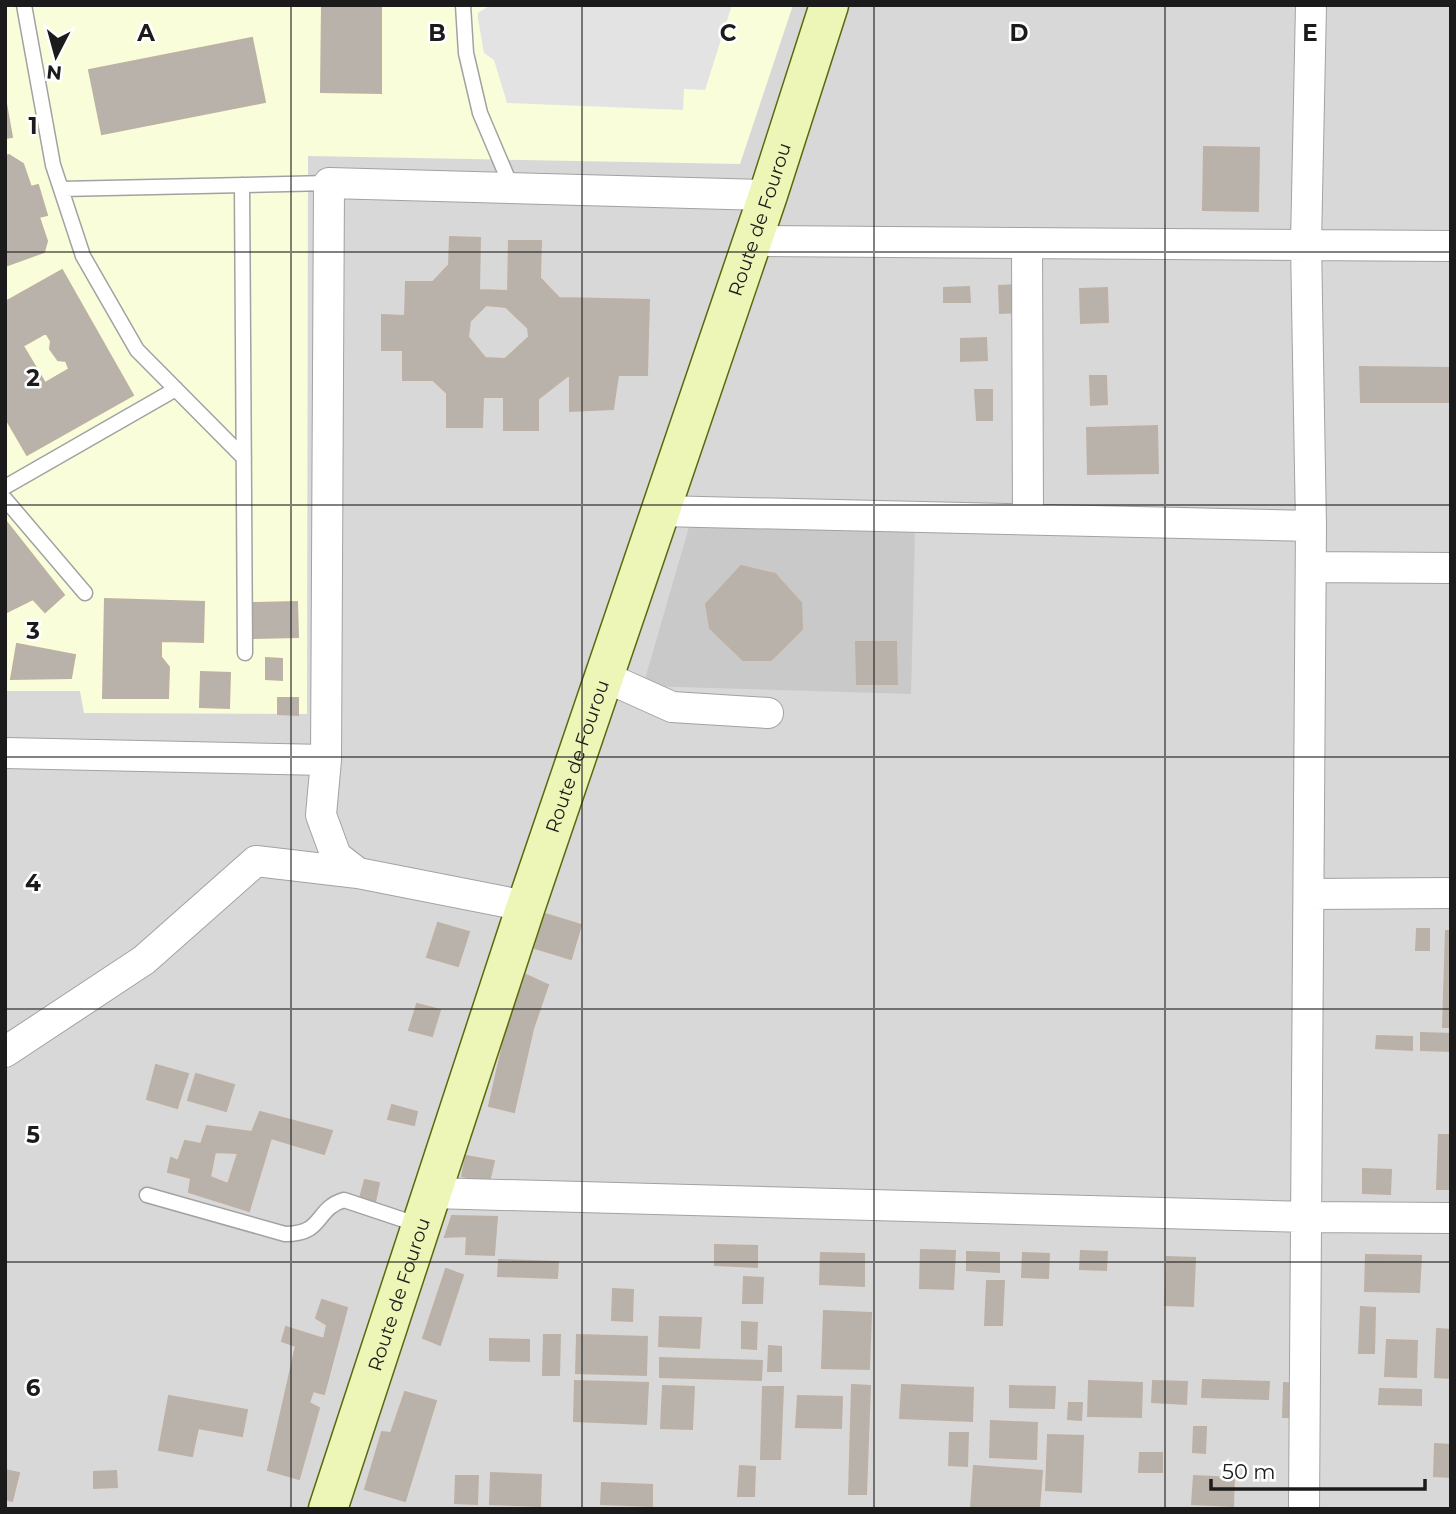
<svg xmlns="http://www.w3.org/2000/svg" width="1456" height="1514" font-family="Montserrat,sans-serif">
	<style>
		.residential { fill: #d9d8d8 }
		.education { fill: #fafdda }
		.religious { fill: #c9c9c9 }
		.parking { fill: #e3e3e3 }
		.building { fill: #b8b2ab; stroke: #bdb1a5; stroke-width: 2; fill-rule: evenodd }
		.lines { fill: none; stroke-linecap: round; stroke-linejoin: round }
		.service-casing { stroke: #a2a2a2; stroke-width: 17 }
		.minor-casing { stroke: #a2a2a2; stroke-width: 32 }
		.secondary-casing { stroke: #586a0b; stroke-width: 41 }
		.service { stroke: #fff; stroke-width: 14 }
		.minor { stroke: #fff; stroke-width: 30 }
		.secondary { stroke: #edf5b7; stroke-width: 38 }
		.grid { fill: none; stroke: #1b1b1b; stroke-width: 2; stroke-opacity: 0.55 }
		.labels { text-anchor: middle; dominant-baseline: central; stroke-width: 5; stroke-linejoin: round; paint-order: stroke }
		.street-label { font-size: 19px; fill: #1b1b1b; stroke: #fff }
		.grid-label { font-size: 23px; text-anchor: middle; font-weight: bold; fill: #1b1b1b; stroke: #fff; stroke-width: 5; stroke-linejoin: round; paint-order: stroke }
	</style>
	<rect width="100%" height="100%" fill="#eceae1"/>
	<path class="residential" d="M5,5h1446v1504h-1446z"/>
	<path class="education" d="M5,5h788l-53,159 -432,-8 -1,558 -223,-1 -4,-22h-75z"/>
	<path class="religious" d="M689,527l226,3 -4,164 -268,-8z"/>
	<path class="parking" d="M491,5h241l-27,85 -21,-1 -1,21 -176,-7 -13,-43 -10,-7 -6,-34v-6z"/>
	<path class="building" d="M322,5h59v88l-60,-1z
		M252,38l13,64 -163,32 -13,-64z
		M5,98l7,39 -7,1z
		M1204,147l55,1 -1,63 -55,-1z
		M9,155l14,9 8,23 7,-2 9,30 -8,2 8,24 -3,11 -39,14v-110z
		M450,237l30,1 -1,52 29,1 1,-50h32l-1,37 19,20 90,2 -2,75h-29l-5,34 -43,2v-37l-32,25v31h-34v-33h-21l-1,30h-35v-34l-14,-13h-30v-30h-21v-35l23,1 1,-34h27l16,-17zM486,305l20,2 22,21 1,9 -24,22 -20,-1 -17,-21 2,-16z
		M62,270l71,125 -106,60 -22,-38v-115zM46,333l5,8 -1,8 8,11 8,1 3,8 -24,14 -22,-37z
		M1020,285l1,27 -21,1 -1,-27z
		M969,287l1,15h-26v-14z
		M1107,288l1,34 -27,1 -1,-34z
		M986,338l1,22 -26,1v-22z
		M1360,367l91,1v34h-90z
		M1090,376h16l1,28 -16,1z
		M975,390h17v30h-15z
		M1157,426l1,47 -70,1 -1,-46z
		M5,520l59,75 -19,17 -12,-13 -28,14z
		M741,566l34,8 26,29 1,26 -31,31h-28l-33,-32 -4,-24z
		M105,599l99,3 -1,40 -42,-1v16l8,10 -1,31h-65z
		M297,602l1,35 -44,1 -1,-35z
		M856,642h40l1,42h-40z
		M17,644l58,11 -4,23 -60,1z
		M266,658l16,1v21l-16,-1z
		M201,672l29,1 -1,35 -29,-1z
		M278,698h20v17l-20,-1z
		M545,914l36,11 -10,34 -36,-11z
		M438,923l31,9 -11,34 -31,-9z
		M1417,929h12v21h-13z
		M1446,931h5v96h-8z
		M526,975l22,10 -15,44 -19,83 -25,-6 19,-84z
		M417,1004l23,6 -8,26 -23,-6z
		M1421,1033l30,1v17l-30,-1z
		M1377,1036l35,1v13l-36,-2z
		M156,1065l32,9 -11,34 -30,-9z
		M196,1074l38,11 -8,26 -38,-11z
		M392,1105l25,7 -3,13 -26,-6z
		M260,1112l72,19 -8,23 -53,-16 -22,73 -60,-19 2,-14 -23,-6 3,-14 7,3 7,-20 16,3 6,-18 45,6zM215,1152l23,1 -10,31 -18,-7z
		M1439,1135h12v54h-14z
		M466,1156l28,5 -5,21 -27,-6z
		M1363,1169l28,1 -1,24 -27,-1z
		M365,1180l14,3 -4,19 -15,-4z
		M452,1216l45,1 -3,38 -28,-1 1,-18 -22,1z
		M715,1245l42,1v21l-42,-2z
		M921,1250l34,1 -2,38 -33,-1z
		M1081,1251l26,1 -1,18 -26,-1z
		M967,1252l32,1v19l-32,-2z
		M821,1253l43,1v32l-44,-2z
		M1023,1253l26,1 -1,24 -26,-1z
		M1366,1255l55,1 -2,36 -54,-1z
		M1167,1257l28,1 -2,48 -28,-1z
		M499,1260l59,2 -1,16 -59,-2z
		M446,1269l17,6 -23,70 -17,-7z
		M744,1277l19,1 -1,25h-19z
		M987,1281h17l-2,44h-17z
		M613,1289l20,1 -1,31 -20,-1z
		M322,1300l25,8 -23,86 -11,-3 -4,12 10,5 -20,71 -31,-9 28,-124 -14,-5 4,-14 38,12 3,-14 -11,-7z
		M1361,1307l14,1 -1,45h-15z
		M824,1311l47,2 -2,56 -47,-1z
		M660,1317l41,1 -2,30 -40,-2z
		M742,1322l15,1 -1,26 -14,-1z
		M1437,1329l14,1v48l-16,-1z
		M544,1335h16l-1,40h-16z
		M577,1335l70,2 -1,38 -70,-2z
		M490,1339l39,1v21l-39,-1z
		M1387,1340l30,1 -1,36 -31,-1z
		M769,1346l12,1v24h-13z
		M660,1358l102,3 -1,19 -101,-3z
		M1203,1380l66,2 -1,17 -66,-2z
		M575,1381l73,2 -2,41 -72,-3z
		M1089,1381l53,2 -1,34 -53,-1z
		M1153,1381l34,1 -1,22 -34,-2z
		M1284,1383l15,1 -1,33h-15z
		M852,1385l18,1 -4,108h-17z
		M902,1385l71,3 -1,33 -72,-3z
		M663,1386l31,1 -2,42 -31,-1z
		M1010,1386l45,1 -1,21 -44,-1z
		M763,1387h20l-3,72h-19z
		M1380,1389l41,1v15l-42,-1z
		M405,1392l31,9 -31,100 -40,-12 17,-57 9,1z
		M169,1396l78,14 -5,26 -44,-8 -6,28 -33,-6z
		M798,1396l44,1 -1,31 -45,-1z
		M1069,1403h13l-1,17 -13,-1z
		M991,1421l46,2 -1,36 -46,-2z
		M1194,1427h12l-1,26 -12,-1z
		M950,1433h18l-1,33 -18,-1z
		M1048,1435l35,1 -2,56 -35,-2z
		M1435,1444l16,1v32l-17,-1z
		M1140,1453h22v19h-23z
		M740,1466l15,1 -1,29h-16z
		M974,1466l68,5 -3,38 -68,-1z
		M5,1470l14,3 -7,28 -7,-2z
		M116,1471l1,16 -23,1v-16z
		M491,1473l50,2 -1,31 -50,-2z
		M456,1476h22l-1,28 -22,-1z
		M1194,1476l40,2 -1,28 -41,-2z
		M602,1483l50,2v21l-51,-2z"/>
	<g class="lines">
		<defs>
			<path id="service" d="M24,5l29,160 30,91 54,94 107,108
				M463,5l3,48 14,60 31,73
				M242,185l3,468
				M61,189l268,-6
				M5,487l171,-98
				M5,499l80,94
				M147,1195l138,39c40,0 29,-25 59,-34l75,25"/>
			<path id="minor" d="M750,241l701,5
				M1027,243l1,276
				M660,511l651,15
				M1311,567l140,1
				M603,676l69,31 96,6
				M5,753l321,7
				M1310,894l141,-1
				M526,906l-168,-33 -22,-17 -15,-41 5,-55 3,-577 439,12
				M5,1052l139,-92 112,-99 102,12
				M432,1193l876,24 143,1
				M1304,1509l7,-983 -5,-282 5,-239"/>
			<g id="secondary">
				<path id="s1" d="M328,1509l198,-603 242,-711 61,-190"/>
			</g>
		</defs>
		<use href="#service" class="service-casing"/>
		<use href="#minor" class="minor-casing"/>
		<use href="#secondary" class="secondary-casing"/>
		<use href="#service" class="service"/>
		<use href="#minor" class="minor"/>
		<use href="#secondary" class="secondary"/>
	</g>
	<path class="grid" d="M291,5v1504M582,5v1504M874,5v1504M1165,5v1504M5,252h1446M5,505h1446M5,757h1446M5,1009h1446M5,1262h1446"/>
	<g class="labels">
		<g class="street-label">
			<text stroke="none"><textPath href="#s1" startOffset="1360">Route de Fourou</textPath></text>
			<text stroke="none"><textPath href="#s1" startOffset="793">Route de Fourou</textPath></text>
			<text stroke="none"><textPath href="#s1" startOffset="226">Route de Fourou</textPath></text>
		</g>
	</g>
	<g class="grid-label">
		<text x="146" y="41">A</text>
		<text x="437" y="41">B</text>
		<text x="728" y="41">C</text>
		<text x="1019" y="41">D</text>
		<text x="1310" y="41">E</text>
		<text x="33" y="134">1</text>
		<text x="33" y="386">2</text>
		<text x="33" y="639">3</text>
		<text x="33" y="891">4</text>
		<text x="33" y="1143">5</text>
		<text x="33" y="1396">6</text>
	</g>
	<rect width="1456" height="1514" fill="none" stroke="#1b1b1b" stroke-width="14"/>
	<g transform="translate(56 56) rotate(186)" stroke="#ffffff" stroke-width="5" paint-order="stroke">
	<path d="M0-5L12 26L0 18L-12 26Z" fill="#1b1b1b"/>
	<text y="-10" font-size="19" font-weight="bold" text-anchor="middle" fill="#1b1b1b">N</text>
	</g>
	<path d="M1211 1479v10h214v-10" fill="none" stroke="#1b1b1b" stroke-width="3.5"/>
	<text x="1222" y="1479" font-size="21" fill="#1b1b1b" stroke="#ffffff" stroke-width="5" paint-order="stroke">50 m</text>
</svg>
